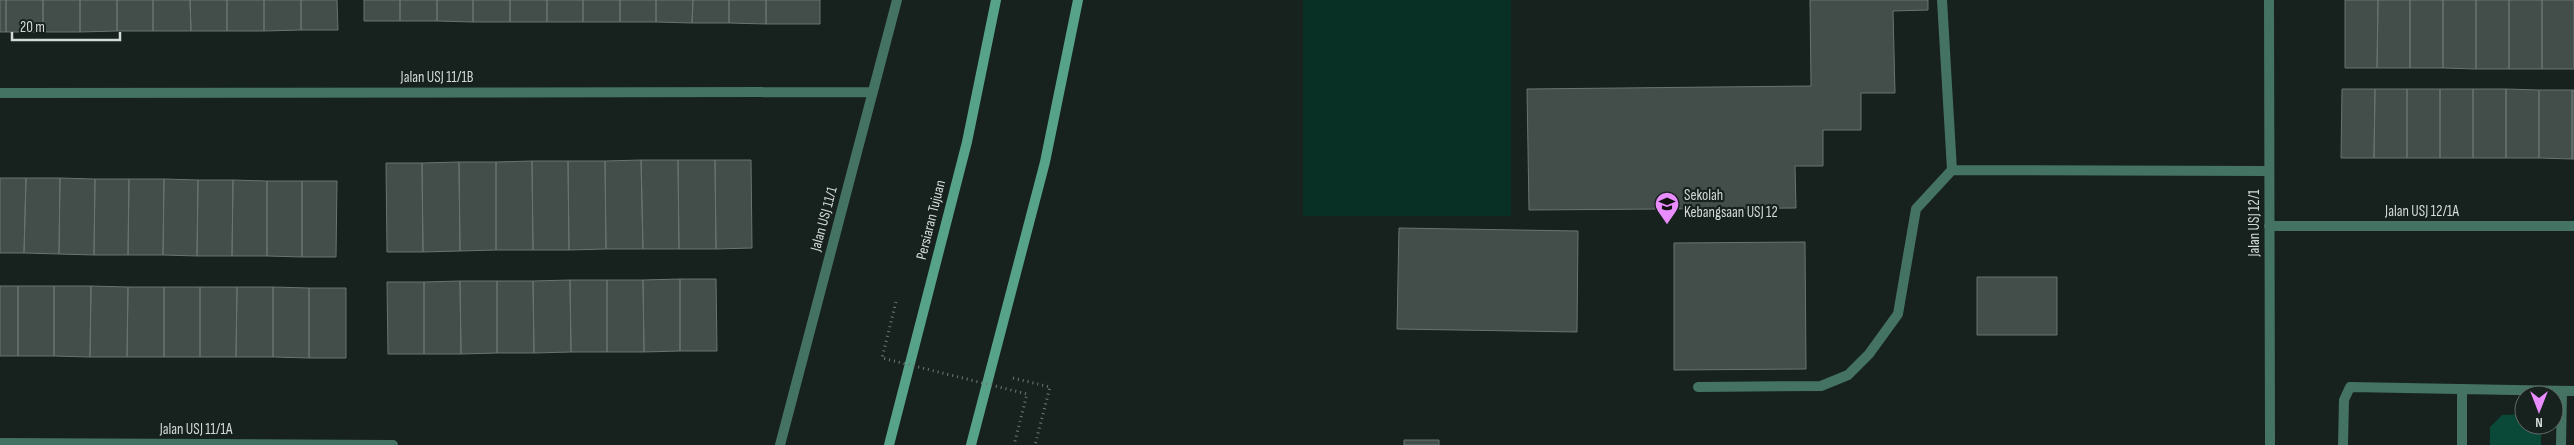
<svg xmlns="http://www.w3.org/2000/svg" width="2574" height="445" font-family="'Sofia Sans Condensed',sans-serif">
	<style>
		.green { fill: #083025 }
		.water { fill: #0a4837 }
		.building { fill: #434e4a; stroke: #697470 }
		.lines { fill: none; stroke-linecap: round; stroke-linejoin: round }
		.path { stroke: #707875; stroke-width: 3; stroke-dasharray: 1 4; stroke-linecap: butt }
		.service { stroke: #457363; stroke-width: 10 }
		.minor { stroke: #457363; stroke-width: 10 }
		.secondary { stroke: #57a38a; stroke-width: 10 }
		.path-bridge { stroke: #707875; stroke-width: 3; stroke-dasharray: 1 4; stroke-linecap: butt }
		.labels { text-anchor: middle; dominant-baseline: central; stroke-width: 4.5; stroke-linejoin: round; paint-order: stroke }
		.street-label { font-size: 15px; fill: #d4dad8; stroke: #17211d }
		.poi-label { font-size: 15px; fill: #d4dad8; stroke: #17211d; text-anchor: start }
	</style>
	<rect width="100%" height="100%" fill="#17211d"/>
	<path class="green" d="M1303,0h208v216h-208z"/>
	<path class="water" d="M2524,414v11h15l2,2v18h-51v-18l12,-12z"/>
	<path class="building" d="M0,0h6v32h-6z
		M6,0h37v32h-37z
		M43,0h37v32h-37z
		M80,0h37v31l-37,1z
		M117,0h36v31h-36z
		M153,0h37l1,31h-38z
		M190,0h37v31h-36z
		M227,0h37v31h-37z
		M264,0h37v30l-37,1z
		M301,0h36l1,30h-37z
		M364,0h36v21h-36z
		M400,0h37v21h-37z
		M437,0h36v22l-36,-1z
		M473,0h37v22h-37z
		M510,0h37v22h-37z
		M547,0h36v22h-36z
		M583,0h37v22h-37z
		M620,0h36v22h-36z
		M656,0h37l-1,23 -36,-1z
		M693,0h36v23h-37z
		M729,0h37v24l-37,-1z
		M766,0h54v24h-54z
		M1810,0h118v10l-35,1 2,82h-34v37h-38v36h-28l1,42 -267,2 -2,-121 284,-3z
		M2345,0h33l-1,68h-32z
		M2378,0h32v68h-33z
		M2410,0h33v68h-33z
		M2443,0h33v69l-33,-1z
		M2476,0h33v69h-33z
		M2509,0h33v69h-33z
		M2542,0h32v69h-32z
		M2342,89h33l-1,69h-33z
		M2375,89h32v69h-33z
		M2407,89h33v69h-33z
		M2440,89h33v69h-33z
		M2473,89h33v69h-33z
		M2506,89l33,1v68h-33z
		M2539,90h33v69l-33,-1z
		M2572,90h2v69h-2z
		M641,160l2,89h-37l-1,-88z
		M641,160h37l1,89h-36z
		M678,160h37l1,89h-37z
		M715,160h36l1,88 -36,1z
		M532,161l1,89h-37v-88z
		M532,161h36l1,89h-36z
		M568,161h37l1,88 -37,1z
		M459,162l1,89 -37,1 -1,-89z
		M459,162h37v88l-36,1z
		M386,163h36l1,89h-36z
		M0,178h26l-2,75h-24z
		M26,178h34l-1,76 -35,-1z
		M60,178l35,1 -1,76 -35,-1z
		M95,179h34l-1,76h-34z
		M129,179h35l-1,76h-35z
		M164,179l34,1 -1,76 -34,-1z
		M198,180h35l-1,76h-35z
		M233,180l34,1v75h-35z
		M267,181h35v76l-35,-1z
		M302,181h35l-1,76h-34z
		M1399,228l179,3 -1,101 -180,-3z
		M1805,242l1,127 -132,1v-127z
		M1977,277h80v58h-80z
		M680,279h36l1,72h-37z
		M680,279v72l-36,1 -1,-72z
		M570,280h37v72h-36z
		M570,280l1,72 -37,1 -1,-72z
		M607,280h36l1,72h-37z
		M460,281h37v72l-36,1z
		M460,281l1,73h-37v-72z
		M497,281h36l1,72h-37z
		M387,282h37v72h-36z
		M0,286h18v70h-18z
		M18,286h36v70h-36z
		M54,286h37l-1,71 -36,-1z
		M91,286l37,1 -1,70h-37z
		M128,287h36v70h-37z
		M164,287h36v70h-36z
		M200,287h37l-1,70h-36z
		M237,287h36v70h-37z
		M273,287l36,1v70l-36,-1z
		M309,288h37v70h-37z
		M1404,440h35v5h-35z"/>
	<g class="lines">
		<path class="path" d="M1013,378l37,9 -15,58"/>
		<path class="service" d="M1952,170l317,1
			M1698,387l123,-1 27,-11 21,-21 29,-40 18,-105 36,-39 -10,-170
			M2462,390v55
			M2343,445l1,-45 6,-13 224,4
			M2561,445l1,-54"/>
		<path class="minor" d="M2269,0l1,445
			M0,93l873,-1
			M2269,226h305
			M0,443l393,2
			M780,445l117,-445"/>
		<path class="secondary" d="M889,445l78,-303 29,-142
			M971,445l74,-283 33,-162"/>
		<path class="path-bridge" d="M896,302l-14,56 145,36 -13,51"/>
	</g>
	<defs>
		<symbol id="school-pin" viewBox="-11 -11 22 30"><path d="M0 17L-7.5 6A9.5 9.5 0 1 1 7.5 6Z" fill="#e98dfe" stroke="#17211d"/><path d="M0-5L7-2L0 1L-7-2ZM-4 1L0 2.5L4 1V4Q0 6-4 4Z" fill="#111"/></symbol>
	</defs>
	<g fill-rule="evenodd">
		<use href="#school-pin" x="1653" y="190" width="28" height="38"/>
	</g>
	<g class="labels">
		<g class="street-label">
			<text x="437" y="77">Jalan USJ 11/1B</text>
			<text x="2422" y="211">Jalan USJ 12/1A</text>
			<text transform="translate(824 219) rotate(-75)">Jalan USJ 11/1</text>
			<text transform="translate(931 220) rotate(-76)">Persiaran Tujuan</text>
			<text transform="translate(2254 223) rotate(-90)">Jalan USJ 12/1</text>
			<text x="196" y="429">Jalan USJ 11/1A</text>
		</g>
		<g class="poi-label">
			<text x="1684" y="195">Sekolah<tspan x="1684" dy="17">Kebangsaan USJ 12</tspan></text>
		</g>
	</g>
	<g transform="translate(2539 410) rotate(180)"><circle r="24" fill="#17211d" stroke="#636b68"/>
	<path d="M0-4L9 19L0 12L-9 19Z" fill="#e98dfe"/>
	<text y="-8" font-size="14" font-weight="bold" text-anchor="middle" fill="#d4dad8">N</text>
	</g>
	<path d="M12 32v8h108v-8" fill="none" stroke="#d4dad8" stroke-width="2.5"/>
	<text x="20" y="32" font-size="15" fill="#d4dad8" stroke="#17211d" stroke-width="4" paint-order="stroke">20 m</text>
</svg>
